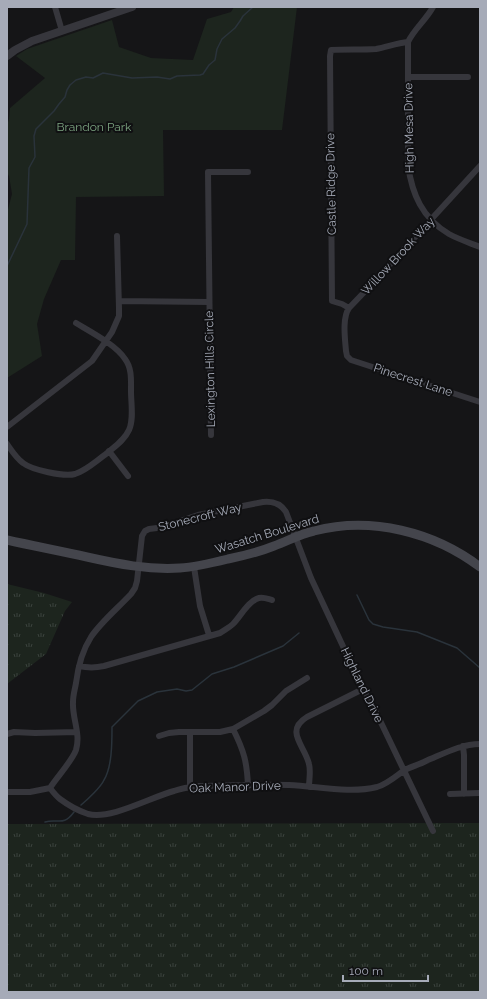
<svg xmlns="http://www.w3.org/2000/svg" width="487" height="999" font-family="Raleway,sans-serif">
	<style>
		.grass { fill: url(#grass-tufts) }
		.park { fill: #1d251e }
		.lines { fill: none; stroke-linecap: round; stroke-linejoin: round }
		.stream { stroke: #2a333b; stroke-width: 1.5 }
		.minor { stroke: #36363c; stroke-width: 6 }
		.tertiary { stroke: #36363c; stroke-width: 8 }
		.secondary { stroke: #44454c; stroke-width: 9 }
		.labels { text-anchor: middle; dominant-baseline: central; stroke-width: 4; stroke-linejoin: round; paint-order: stroke }
		.park-label { font-size: 12px; fill: #7ca480; stroke: #101012 }
		.street-label { font-size: 12px; fill: #a6abb8; stroke: #101012 }
	</style>
	<defs>
		<pattern id="grass-tufts" width="24" height="20" patternUnits="userSpaceOnUse"><rect width="24" height="20" fill="#1d251e"/><path d="M3 7l-1-3M5 7V3M7 7l1-3M15 17l-1-3M17 17v-4M19 17l1-3" fill="none" stroke="#3b423d"/></pattern>
	</defs>
	<rect width="100%" height="100%" fill="#151517"/>
	<path class="grass" d="M7,584l37,9 28,9 -7,9 -19,43 -39,30z
		M480,823v169h-473v-168z"/>
	<path class="park" d="M234,7h63l-15,123h-119l1,66 -88,1 -1,63h-14l-17,39 -7,25 5,32 -35,22v-165l5,-19 -3,-18 -2,-3v-48l2,-6 1,-11 35,-30 -29,-22 11,-7 85,-29 7,27 32,11 42,2 14,-41 24,-7z"/>
	<g class="lines">
		<path class="stream" d="M7,266l20,-42 2,-56 6,-11 -1,-21 2,-7 18,-18 5,-7 6,-7 2,-7 3,-5 6,-5 10,-3 7,1 10,-5 29,5 25,-1 13,2 7,-3 23,-1 3,-1 6,-9 6,-5 2,-11 5,-10 13,-11 5,-7 3,-5 10,-9
			M357,595l12,25 4,4 10,3 34,5 40,16 23,20
			M81,805c6,-5 20,-18 23,-25 8,-13 8,-37 8,-53l26,-26 19,-9 20,-3 9,2 6,-1 20,-16 22,-7 49,-21 16,-13
			M45,822c13,-4 18,5 29,-10"/>
		<path class="minor" d="M55,7l7,24
			M433,7c-7,13 -19,22 -25,35v123c4,29 14,53 41,69 9,5 21,9 31,13
			M408,77h60
			M480,166l-108,118 -23,24c-7,10 -4,31 -3,43l1,5 4,4 129,42
			M119,301l90,1
			M349,308l-7,-4 -10,-3 -2,-245 1,-6c15,-1 30,0 45,-1 11,-2 21,-6 32,-7
			M7,427l85,-66 20,-29 7,-16v-8l-2,-72
			M211,435l-3,-263h40
			M7,444c5,7 9,14 16,19 9,7 41,14 52,11 12,-4 21,-13 31,-20 8,-7 18,-13 23,-24 5,-11 2,-26 2,-39 0,-11 1,-23 -6,-32 -9,-14 -34,-27 -49,-36
			M109,451l19,25
			M194,567l6,39 9,29
			M79,666c9,2 16,2 25,0l116,-33c4,-3 9,-5 13,-9 7,-7 16,-24 26,-26 5,-1 9,1 13,2
			M233,729c11,22 14,33 15,57
			M190,733v54
			M7,734l7,-2 21,1 42,-1
			M159,736l10,-3 10,-1h41l13,-3 31,-18 8,-6 14,-14 21,-13
			M463,746l1,9v39
			M309,787c0,-8 2,-15 0,-23 -4,-18 -25,-33 -2,-47l56,-28
			M50,788c7,-11 22,-27 26,-38 5,-16 -4,-32 -3,-48 0,-7 2,-13 3,-19 2,-16 6,-32 15,-46 10,-15 27,-29 40,-43l4,-6 2,-7 5,-45 3,-5 4,-2 16,-2 18,-7 15,-5 65,-13c10,-1 18,2 23,10l25,66 52,111 11,19 59,123
			M50,788c3,4 6,8 10,11 8,6 19,12 28,15 23,6 63,-17 86,-23 8,-3 16,-4 24,-5 30,0 61,-2 91,-1 28,1 60,9 88,2 10,-3 18,-10 26,-16 7,-4 15,-6 23,-10 17,-7 35,-17 54,-17
			M7,792h23l20,-4
			M450,794l29,-1"/>
		<path class="tertiary" d="M7,56l8,-6 17,-9 100,-34"/>
		<path class="secondary" d="M7,540c27,6 53,11 80,17 31,7 61,13 93,11 16,-1 32,-5 48,-9 15,-3 31,-7 46,-13 14,-5 26,-12 40,-15 57,-15 120,1 166,36"/>
	</g>
	<g class="labels">
		<g class="park-label">
			<text x="94" y="127">Brandon Park</text>
		</g>
		<g class="street-label">
			<text transform="translate(409 128) rotate(-91)">High Mesa Drive</text>
			<text transform="translate(331 184) rotate(-91)">Castle Ridge Drive</text>
			<text transform="translate(398 256) rotate(-47)">Willow Brook Way</text>
			<text transform="translate(210 369) rotate(-91)">Lexington Hills Circle</text>
			<text transform="translate(413 380) rotate(18)">Pinecrest Lane</text>
			<text transform="translate(200 517) rotate(-14)">Stonecroft Way</text>
			<text transform="translate(267 534) rotate(-17)">Wasatch Boulevard</text>
			<text transform="translate(362 685) rotate(64)">Highland Drive</text>
			<text transform="translate(235 787) rotate(-2)">Oak Manor Drive</text>
		</g>
	</g>
	<rect width="487" height="999" fill="none" stroke="#a6abb8" stroke-width="16"/>
	<path d="M343 975v6h85v-6" fill="none" stroke="#a6abb8" stroke-width="2"/>
	<text x="349" y="975" font-size="12" fill="#a6abb8" stroke="#101012" stroke-width="3" paint-order="stroke">100 m</text>
</svg>
